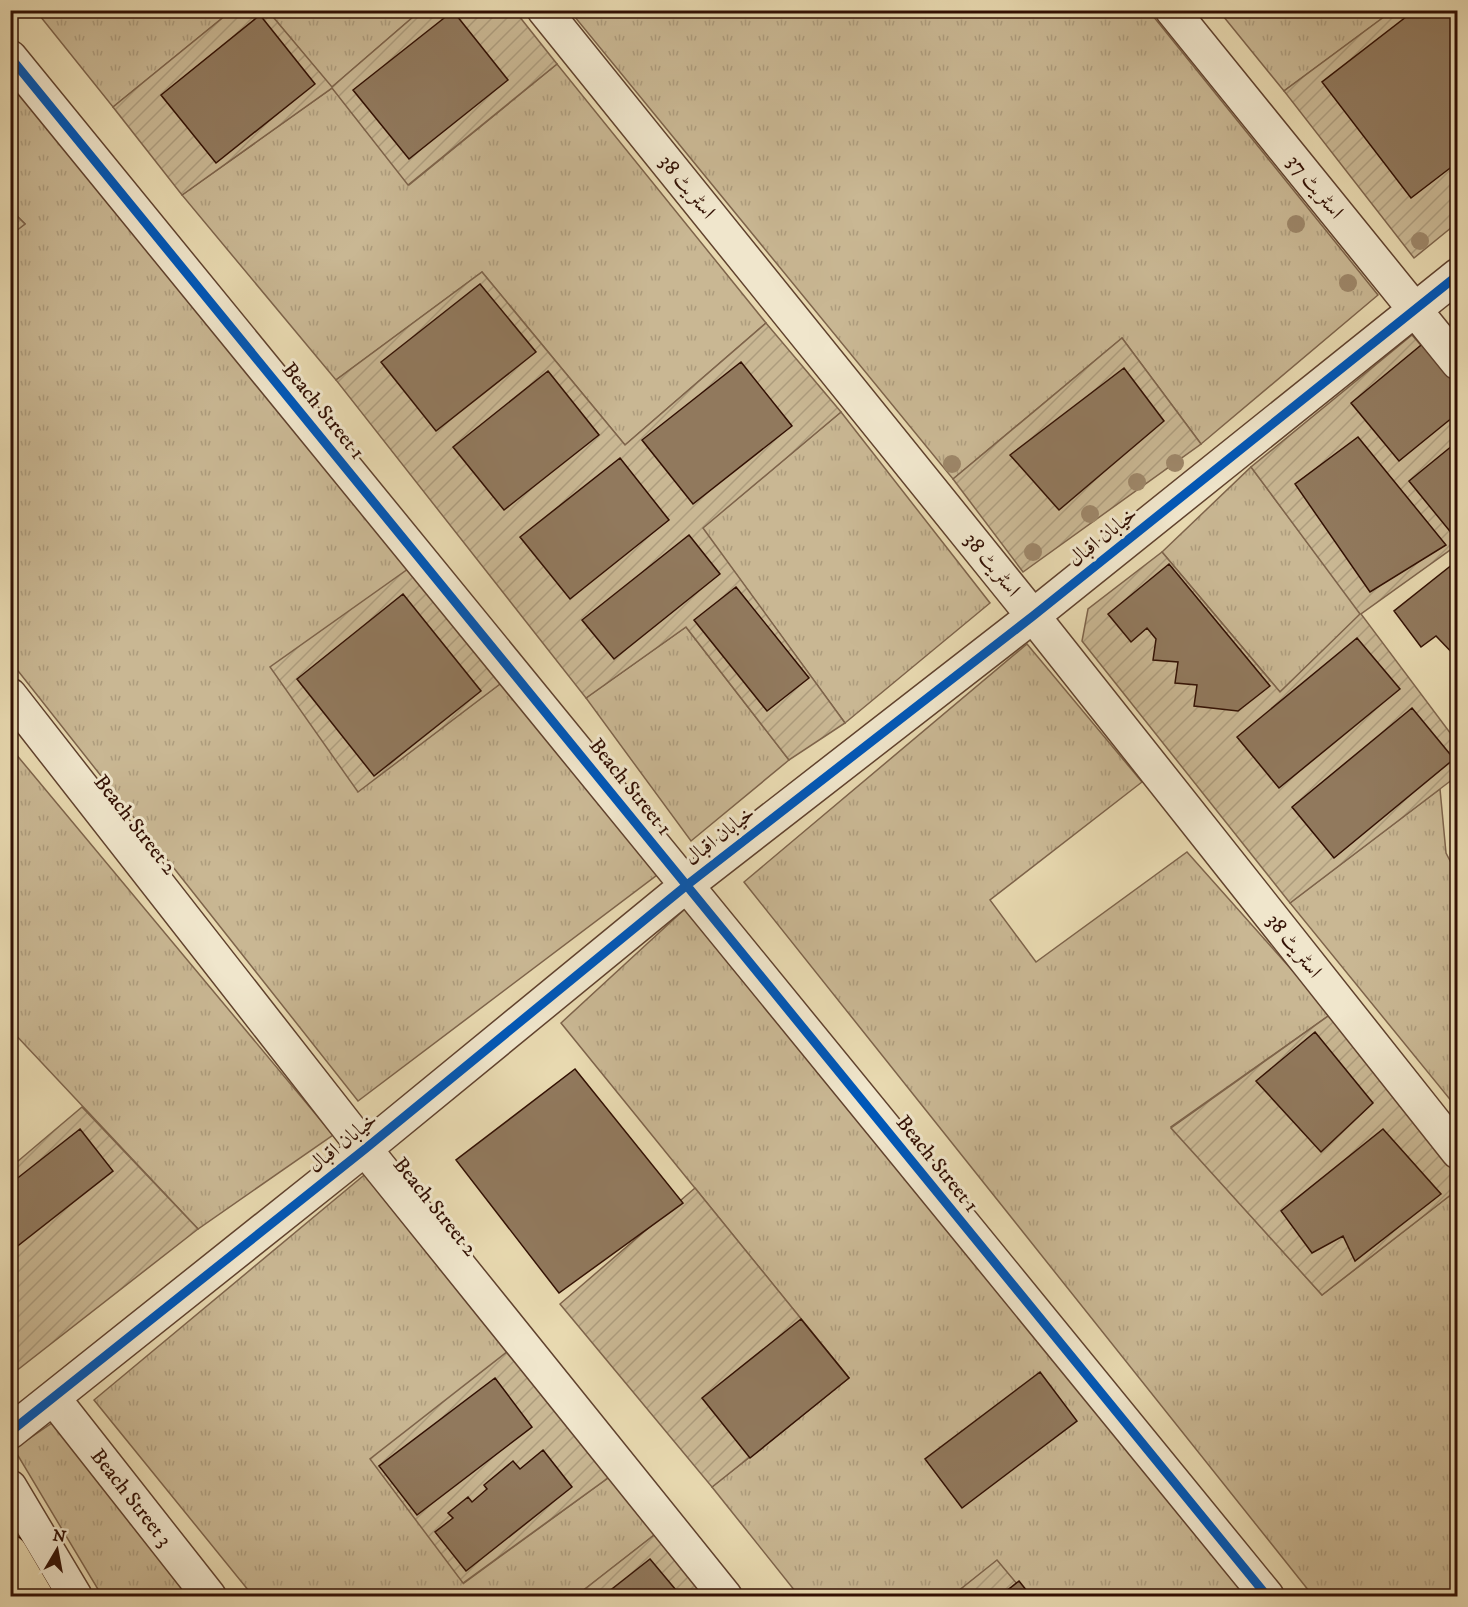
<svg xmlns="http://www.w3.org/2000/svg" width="1468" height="1607" font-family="'IM FELL DW Pica',Amiri,serif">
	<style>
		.grass { fill: url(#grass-tufts); stroke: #7e644b; stroke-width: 1.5 }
		.garden { fill: url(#garden-furrows); stroke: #7e644b; stroke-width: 1.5 }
		.building { fill: #91795d; stroke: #321003; stroke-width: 1.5 }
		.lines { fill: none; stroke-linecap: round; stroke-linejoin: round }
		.minor-casing { stroke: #60422e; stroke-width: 36 }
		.major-casing { stroke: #321003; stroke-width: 36 }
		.minor { stroke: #f0e6cc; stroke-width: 33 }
		.major { stroke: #e8d9b0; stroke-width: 33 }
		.cycleway-casing { stroke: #f0e6cc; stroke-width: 13 }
		.cycleway { stroke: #0057b8; stroke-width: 9 }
		.tree { fill: #9d8668 }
		.labels { text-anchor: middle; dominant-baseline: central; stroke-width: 6; stroke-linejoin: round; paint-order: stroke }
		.street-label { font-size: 21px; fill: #321003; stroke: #f0e6cc }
	</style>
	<defs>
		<pattern id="grass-tufts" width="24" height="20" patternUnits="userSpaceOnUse" patternTransform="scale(1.5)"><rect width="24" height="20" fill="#c9b793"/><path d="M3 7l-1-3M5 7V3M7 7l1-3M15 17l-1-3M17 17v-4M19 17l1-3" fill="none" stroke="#ad9c7d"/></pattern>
		<pattern id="garden-furrows" width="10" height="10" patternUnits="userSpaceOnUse" patternTransform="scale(1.5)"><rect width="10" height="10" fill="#c9b793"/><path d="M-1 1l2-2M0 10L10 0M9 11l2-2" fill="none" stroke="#ad9c7d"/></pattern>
	</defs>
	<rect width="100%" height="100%" fill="#e8d9b0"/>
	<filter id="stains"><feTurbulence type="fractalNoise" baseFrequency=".00333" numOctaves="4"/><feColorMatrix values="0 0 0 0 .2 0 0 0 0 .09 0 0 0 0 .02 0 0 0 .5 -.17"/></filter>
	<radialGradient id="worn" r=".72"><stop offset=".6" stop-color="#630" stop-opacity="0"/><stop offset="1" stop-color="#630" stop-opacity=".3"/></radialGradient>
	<path class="grass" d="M36,11h195l-118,96z
		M268,11h152l-88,76 77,98 148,-121 209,259 -141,122 -143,-173 -146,108 -154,-185 150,-107z
		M570,11h579l229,284 -177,149 -79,-106 -169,141z
		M1219,11h173l-108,80z
		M10,79l398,490 -50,222 146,-110 153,194 -299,226 -347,-439 -1,-427 15,-11 -14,-14z
		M841,412l149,191 -145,120 -143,-195z
		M1251,467l110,147 -81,78 -118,-140z
		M686,627l103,133 -98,81 -105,-143z
		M1027,644l115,138 -152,118 46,62 151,-110 144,162 -160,113 151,168 135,-105v406h-144l-569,-714z
		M10,747l323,388 -135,94 -187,-199z
		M1440,789l6,64 11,21v234l-167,-205z
		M687,907l561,689h-221l-30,-35 -45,35h-153l-87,-109 137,-109 -288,-355z
		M369,1171l143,177 -48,235 148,-108 46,57 -82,64h-323l-159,-196z
		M55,1421l137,175h-90l-88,-147z"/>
	<path class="garden" d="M231,11h37l64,76 88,-76h95l42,53 -149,121 -76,-97 -150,107 -69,-88z
		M1392,11h65v212l-43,35 -130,-167z
		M11,210l14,14 -14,11z
		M482,272l143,173 141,-122 75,89 -138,116 142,195 -56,37 -103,-133 -100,71 -250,-318z
		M1412,335l45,52v158l-96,69 96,128v34l-167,127 -208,-262 6,-32 74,-57 118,140 80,-78 -109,-147z
		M1122,338l79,106 -178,128 -70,-93z
		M408,569l96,112 -146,111 -88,-125z
		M1331,1014l126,160v16l-135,105 -151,-167z
		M82,1107l116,122 -187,146v-208z
		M695,1188l154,190 -137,109 -152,-183z
		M512,1348l100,127 -149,108 -93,-124z
		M658,1532l50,64h-132z
		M997,1560l30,36h-75z"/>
	<path class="building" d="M1415,10h43v152l-47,36 -89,-116z
		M453,11l55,69 -99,79 -56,-69z
		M260,15l55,69 -99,79 -55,-68z
		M480,284l56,68 -100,79 -55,-69z
		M1426,341l32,38v34l-59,48 -48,-58z
		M741,362l51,64 -99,78 -51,-64z
		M1124,368l40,53 -105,89 -49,-55z
		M548,371l51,64 -95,75 -51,-63z
		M1358,437l88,108 -76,47 -75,-108z
		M1458,441v98l-1,1 -48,-59z
		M620,458l49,62 -99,79 -50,-62z
		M689,535l31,39 -106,85 -32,-39z
		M1458,560v99l-22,-23 -15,11 -27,-36z
		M1169,564l101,122 -32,25 -44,-5 3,-21 -22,-2 3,-21 -25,-2 3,-21 -9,-11 -16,14 -23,-28z
		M736,587l73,91 -42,33 -73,-91z
		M403,594l78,97 -107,85 -77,-97z
		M1357,638l43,51 -121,99 -42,-51z
		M1458,683v12l-7,-8z
		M1412,708l42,51 -120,99 -42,-51z
		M1315,1032l58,71 -52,49 -65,-71z
		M575,1069l108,134 -124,90 -103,-133z
		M80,1129l33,42 -103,81v-68z
		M1383,1129l58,65 -86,67 -12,-25 -31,17 -31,-42z
		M801,1319l48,59 -99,80 -48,-60z
		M1040,1372l37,49 -115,87 -37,-49z
		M495,1378l37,49 -115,88 -38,-49z
		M543,1450l29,37 -106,84 -31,-39 18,-14 -5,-5 20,-16 4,5 15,-13 -3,-4 29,-24 7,8z
		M650,1559l31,37h-78z
		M1019,1581l12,15h-31z"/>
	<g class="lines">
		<defs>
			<path id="minor" d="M544,10l489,606 425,536
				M1172,10l286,353
				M10,57l1257,1539
				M10,695l355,454 360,447
				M54,1399l155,197
				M10,1432l355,-283 322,-264 346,-269 425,-341
				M10,1487l65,109"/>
			<path id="major" d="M10,1552l26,44"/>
		</defs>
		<use href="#minor" class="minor-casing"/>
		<use href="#major" class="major-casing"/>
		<use href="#minor" class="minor"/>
		<use href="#major" class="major"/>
		<defs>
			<path id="cycleway" d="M10,57l1257,1539
				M10,1432l355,-283 322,-264 346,-269 425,-341"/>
		</defs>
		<use href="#cycleway" class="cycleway-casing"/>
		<use href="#cycleway" class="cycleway"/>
	</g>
	<g class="tree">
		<circle cx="1296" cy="224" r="9"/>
		<circle cx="1420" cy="241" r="9"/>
		<circle cx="1348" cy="283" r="9"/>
		<circle cx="1175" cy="463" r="9"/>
		<circle cx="952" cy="464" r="9"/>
		<circle cx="1137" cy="482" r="9"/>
		<circle cx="1090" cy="514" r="9"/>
		<circle cx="1033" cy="552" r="9"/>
	</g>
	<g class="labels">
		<g class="street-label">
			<text transform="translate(687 187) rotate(51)">اسٹریٹ 38</text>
			<text transform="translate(1315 187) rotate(51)">اسٹریٹ 37</text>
			<text transform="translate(323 411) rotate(51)">Beach Street 1</text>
			<text transform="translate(1103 537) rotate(-39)">خیابان اقبال</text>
			<text transform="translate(992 565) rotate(51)">اسٹریٹ 38</text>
			<text transform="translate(630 787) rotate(51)">Beach Street 1</text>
			<text transform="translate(135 825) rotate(52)">Beach Street 2</text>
			<text transform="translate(720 836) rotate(-38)">خیابان اقبال</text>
			<text transform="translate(1294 946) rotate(52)">اسٹریٹ 38</text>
			<text transform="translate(343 1143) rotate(-39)">خیابان اقبال</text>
			<text transform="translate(937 1164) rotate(51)">Beach Street 1</text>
			<text transform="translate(435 1207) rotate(51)">Beach Street 2</text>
			<text transform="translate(131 1498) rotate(52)">Beach Street 3</text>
		</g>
	</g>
	<rect width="1468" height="1607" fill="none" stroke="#e8d9b0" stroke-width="36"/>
	<rect x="12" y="12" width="1444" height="1583" fill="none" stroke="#321003" stroke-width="3"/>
	<rect x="18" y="18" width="1432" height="1571" fill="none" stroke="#321003" stroke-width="1.5"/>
	<g transform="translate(57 1550) rotate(10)" stroke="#f0e6cc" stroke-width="4.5" paint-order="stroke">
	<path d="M0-4.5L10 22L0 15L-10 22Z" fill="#321003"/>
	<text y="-9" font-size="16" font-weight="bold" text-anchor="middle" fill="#321003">N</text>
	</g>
	<rect width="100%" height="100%" filter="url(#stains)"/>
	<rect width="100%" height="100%" fill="url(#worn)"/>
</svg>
